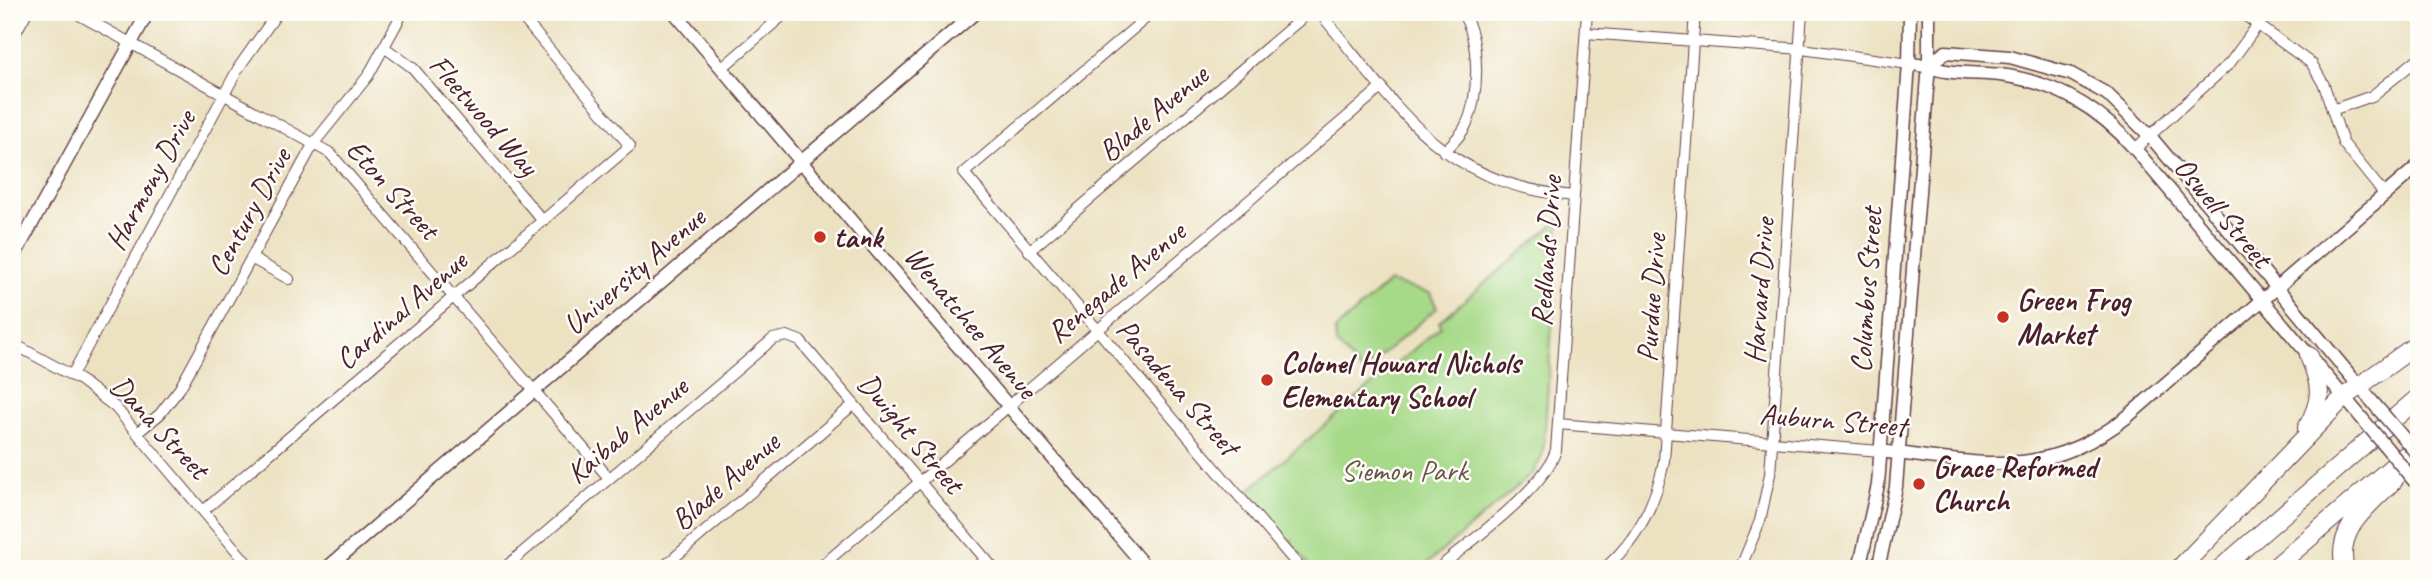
<svg xmlns="http://www.w3.org/2000/svg" width="2431" height="581" font-family="Caveat,sans-serif">
	<style>
		.green { fill: #a6d988; stroke: #787c5a; stroke-width: 2 }
		.lines { fill: none; stroke-linecap: round; stroke-linejoin: round }
		.minor-casing { stroke: #623c42; stroke-width: 12 }
		.tertiary-casing { stroke: #623c42; stroke-width: 15 }
		.secondary-casing { stroke: #623c42; stroke-width: 15 }
		.motorway-casing { stroke: #623c42; stroke-width: 20 }
		.minor { stroke: #fff; stroke-width: 10 }
		.tertiary { stroke: #fff; stroke-width: 12 }
		.secondary { stroke: #fff; stroke-width: 12 }
		.motorway { stroke: #fff; stroke-width: 18 }
		.secondary-bridge-casing { stroke: #623c42; stroke-width: 15; stroke-linecap: butt }
		.secondary-bridge { stroke: #fff; stroke-width: 12 }
		.poi-dot { fill: #c8321e; stroke: #fdfcf7; stroke-width: 2.5 }
		.labels { text-anchor: middle; dominant-baseline: central; stroke-width: 5; stroke-linejoin: round; paint-order: stroke }
		.street-label { font-size: 30px; fill: #4a1f2b; stroke: #fdfcf7 }
		.poi-label { font-size: 30px; font-weight: bold; fill: #4a1f2b; stroke: #fdfcf7; text-anchor: start }
		.park-label { font-size: 30px; fill: #665747; stroke: #fdfcf7 }
	</style>
	<rect width="100%" height="100%" fill="#fdfcf7"/>
	<filter id="ink" filterUnits="userSpaceOnUse"><feTurbulence type="fractalNoise" baseFrequency=".0143" numOctaves="2"/><feDisplacementMap in="SourceGraphic" scale="14" xChannelSelector="R" yChannelSelector="G"/><feConvolveMatrix kernelMatrix="1 2 1 2 8 2 1 2 1" color-interpolation-filters="sRGB"/></filter>
	<filter id="wash" filterUnits="userSpaceOnUse"><feTurbulence type="fractalNoise" baseFrequency=".00686" numOctaves="4" result="noise"/><feDisplacementMap in="SourceGraphic" scale="28" xChannelSelector="R" yChannelSelector="G"/><feGaussianBlur stdDeviation="1.57" result="paint"/><feColorMatrix in="noise" values="0 0 0 0 0 0 0 0 0 0 0 0 0 0 0 0 0 1.4 0 .05"/><feComposite in="paint" operator="in"/></filter>
	<g filter="url(#wash)">
		<rect width="100%" height="100%" fill="#ece2c2"/>
		<path class="green" d="M1559,220l-15,224 -2,13 -10,17 -111,95h-109l-21,-25 1,-4 -3,2 -41,-48 1,-4 192,-164 -2,-4z
			M1389,282l41,11 7,15 -75,64 -26,-29 -1,-13z"/>
	</g>
	<g filter="url(#ink)">
		<g class="lines">
			<defs>
				<path id="minor" d="M74,12l256,141 279,325
					M1153,12l-189,161 337,396
					M1319,12c81,96 119,172 255,184
					M2240,12l72,52 12,21 19,58 42,52
					M1586,33l216,16 107,15
					M12,39l15,-27
					M384,47l29,21 130,153
					M722,68l65,-56
					M2332,110l40,-14 47,-38
					M2135,149l95,-86 37,-51
					M1444,152c7,-8 16,-15 21,-25 15,-27 16,-91 -4,-115
					M1029,251l280,-239
					M251,258l38,21
					M12,343l68,37 35,27 137,162
					M72,375l167,-308 39,-55
					M1558,424l322,27
					M137,433l23,-19 20,-26 134,-245 54,-67 35,-64
					M203,511l427,-365 -112,-134
					M503,569l270,-230 14,-3 13,5 194,228
					M661,569l193,-165
					M818,569l564,-482
					M975,569l11,-10
					M1438,569c33,-29 106,-79 118,-119l31,-438
					M1604,569c33,-29 52,-65 60,-108l31,-449
					M1740,569l20,-48 10,-47 32,-462"/>
				<path id="tertiary" d="M674,12l473,557
					M12,260l136,-248
					M326,569l650,-557"/>
				<path id="secondary" d="M1909,64c14,0 23,5 37,7 17,3 36,2 54,4 55,7 98,32 135,74l225,267
					M1929,64l17,-12 64,5 61,17 36,20 43,42 225,269
					M1880,451c98,11 162,32 247,-34l292,-252
					M1859,569l19,-84 31,-421 1,-52
					M1878,569l18,-82 33,-423v-52"/>
				<path id="motorway" d="M2307,428c16,-29 15,-42 2,-72
					M2179,569l165,-172 75,-54
					M2220,569l199,-172
					M2273,569l146,-125
					M2345,569c-11,-40 24,-64 49,-89"/>
			</defs>
			<use href="#minor" class="minor-casing"/>
			<use href="#tertiary" class="tertiary-casing"/>
			<use href="#secondary" class="secondary-casing"/>
			<use href="#motorway" class="motorway-casing"/>
			<use href="#minor" class="minor"/>
			<use href="#tertiary" class="tertiary"/>
			<use href="#secondary" class="secondary"/>
			<use href="#motorway" class="motorway"/>
			<defs>
				<path id="secondary-bridge" d="M2375,405l44,51
					M2360,416l55,66"/>
			</defs>
			<use href="#secondary-bridge" class="secondary-bridge-casing"/>
			<use href="#secondary-bridge" class="secondary-bridge"/>
		</g>
	</g>
	<g class="poi-dot">
		<circle cx="820" cy="237" r="7"/>
		<circle cx="2003" cy="317" r="7"/>
		<circle cx="1267" cy="380" r="7"/>
		<circle cx="1919" cy="484" r="7"/>
	</g>
	<g class="labels">
		<g class="street-label">
			<text transform="translate(1153 113) rotate(-40)">Blade Avenue</text>
			<text transform="translate(484 115) rotate(49)">Fleetwood Way</text>
			<text transform="translate(150 180) rotate(-61)">Harmony Drive</text>
			<text transform="translate(393 189) rotate(48)">Eton Street</text>
			<text transform="translate(249 212) rotate(-61)">Century Drive</text>
			<text transform="translate(2223 212) rotate(50)">Oswell Street</text>
			<text transform="translate(1546 251) rotate(-86)">Redlands Drive</text>
			<text transform="translate(634 271) rotate(-41)">University Avenue</text>
			<text transform="translate(1116 282) rotate(-40)">Renegade Avenue</text>
			<text transform="translate(1866 290) rotate(-86)">Columbus Street</text>
			<text transform="translate(1759 291) rotate(-86)">Harvard Drive</text>
			<text transform="translate(1651 298) rotate(-86)">Purdue Drive</text>
			<text transform="translate(401 310) rotate(-41)">Cardinal Avenue</text>
			<text transform="translate(971 322) rotate(50)">Wenatchee Avenue</text>
			<text transform="translate(1178 387) rotate(49)">Pasadena Street</text>
			<text transform="translate(1833 420) rotate(5)">Auburn Street</text>
			<text transform="translate(160 427) rotate(47)">Dana Street</text>
			<text transform="translate(627 430) rotate(-40)">Kaibab Avenue</text>
			<text transform="translate(911 433) rotate(50)">Dwight Street</text>
			<text transform="translate(725 481) rotate(-41)">Blade Avenue</text>
		</g>
		<g class="poi-label">
			<text x="834" y="237">tank</text>
			<text x="2017" y="300">Green Frog<tspan x="2017" dy="34">Market</tspan></text>
			<text x="1281" y="363">Colonel Howard Nichols<tspan x="1281" dy="34">Elementary School</tspan></text>
			<text x="1933" y="467">Grace Reformed<tspan x="1933" dy="34">Church</tspan></text>
		</g>
		<g class="park-label">
			<text x="1404" y="470">Siemon Park</text>
		</g>
	</g>
	<rect width="2431" height="581" fill="none" stroke="#fdfcf7" stroke-width="42"/>
</svg>
